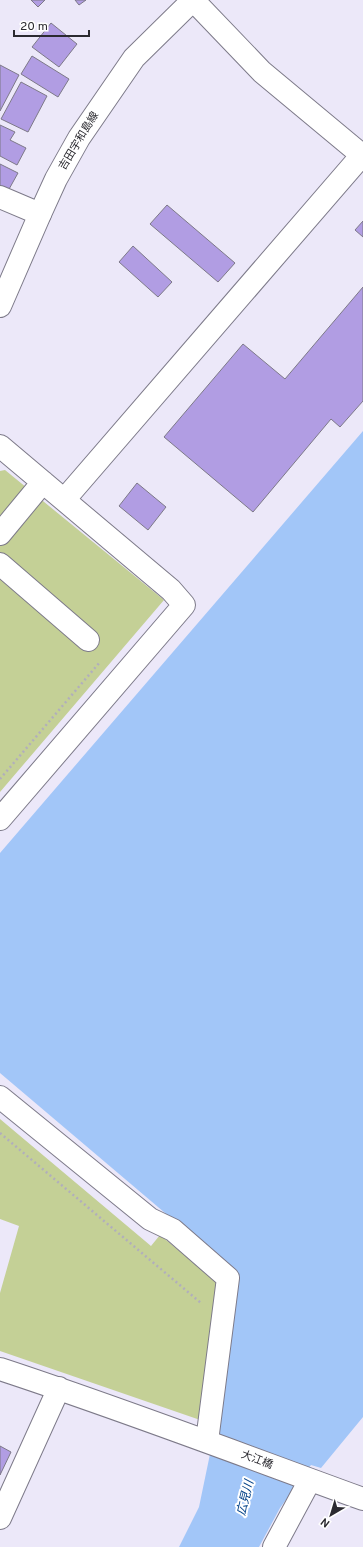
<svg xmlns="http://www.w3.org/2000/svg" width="363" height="1547" font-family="Overpass,'Noto Sans JP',sans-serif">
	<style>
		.green { fill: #c4d096 }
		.water { fill: #a2c6f8 }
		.building { fill: #b19de3; stroke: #7d7988 }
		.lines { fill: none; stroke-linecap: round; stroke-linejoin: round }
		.minor-casing { stroke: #7d7a89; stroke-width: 24 }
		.major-casing { stroke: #7d7a89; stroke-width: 24 }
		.path { stroke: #b1aebc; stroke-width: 2.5; stroke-dasharray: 2 3; stroke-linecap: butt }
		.minor { stroke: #fff; stroke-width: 22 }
		.major { stroke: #fff; stroke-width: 22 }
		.labels { text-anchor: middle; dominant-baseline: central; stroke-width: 4; stroke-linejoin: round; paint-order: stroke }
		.street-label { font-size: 11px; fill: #2b2a30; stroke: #fff }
		.water-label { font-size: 12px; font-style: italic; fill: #024187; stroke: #fff }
	</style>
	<rect width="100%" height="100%" fill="#ece8f9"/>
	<path class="green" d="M5,470l159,130 -164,192v-321z
		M0,1119l151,127 9,-11 61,50 -15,137 -206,-71v-58l19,-67 -19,-7z"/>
	<path class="water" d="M363,431v986l-42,51 -10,-3 -31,43 -21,39h-80l20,-40 16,-77 22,-156 -237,-201v-220z"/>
	<path class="building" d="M31,0h14l-7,7z
		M75,0h11l-7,5z
		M51,23l26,21 -18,23 -27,-20z
		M32,56l37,23 -11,18 -37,-23z
		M0,65l19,10 -19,36z
		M21,82l26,14 -19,36 -27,-13z
		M0,125l15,7 -5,8 16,8 -9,17 -17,-9z
		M0,164l18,9 -10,18 -8,-4z
		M167,205l68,58 -17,19 -68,-58z
		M363,221v16l-8,-7z
		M133,246l39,36 -14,15 -39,-35z
		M363,287v114l-23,26 -9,-8 -78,93 -89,-75 79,-93 42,35z
		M137,483l29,24 -18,23 -29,-24z
		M0,1446l11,6 -11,23z"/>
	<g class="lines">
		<defs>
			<path id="minor" d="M193,0l69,72 101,84
				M0,197l40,17
				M0,446l171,144 13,15 -184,214
				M64,500l298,-345
				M0,534l43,-52
				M0,564l88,76
				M0,1097l150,122 23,11 55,48 -21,163
				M0,1369c122,40 242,86 363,130
				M0,1518l59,-130
				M274,1547l36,-67"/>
			<path id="major" d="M0,306l40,-92 16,-35 23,-41 55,-80 59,-58"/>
		</defs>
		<use href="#minor" class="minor-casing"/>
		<use href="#major" class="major-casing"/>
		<path class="path" d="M0,779l100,-117
			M0,1133l201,170"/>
		<use href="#minor" class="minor"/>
		<use href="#major" class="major"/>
	</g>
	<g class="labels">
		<g class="street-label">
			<text transform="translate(79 141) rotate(-59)">吉田宇和島線</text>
			<text transform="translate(257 1460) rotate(21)">大江橋</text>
		</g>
		<g class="water-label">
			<text transform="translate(246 1498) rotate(-76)">広見川</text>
		</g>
	</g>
	<g transform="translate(331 1515) rotate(218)" stroke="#ffffff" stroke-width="3" paint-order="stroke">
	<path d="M0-3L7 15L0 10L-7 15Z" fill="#2b2a30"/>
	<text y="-6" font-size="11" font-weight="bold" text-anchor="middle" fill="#2b2a30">N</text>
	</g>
	<path d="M14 30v6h75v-6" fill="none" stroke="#2b2a30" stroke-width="2"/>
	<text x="20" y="30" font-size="12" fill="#2b2a30" stroke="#ffffff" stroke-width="3" paint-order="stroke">20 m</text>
</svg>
